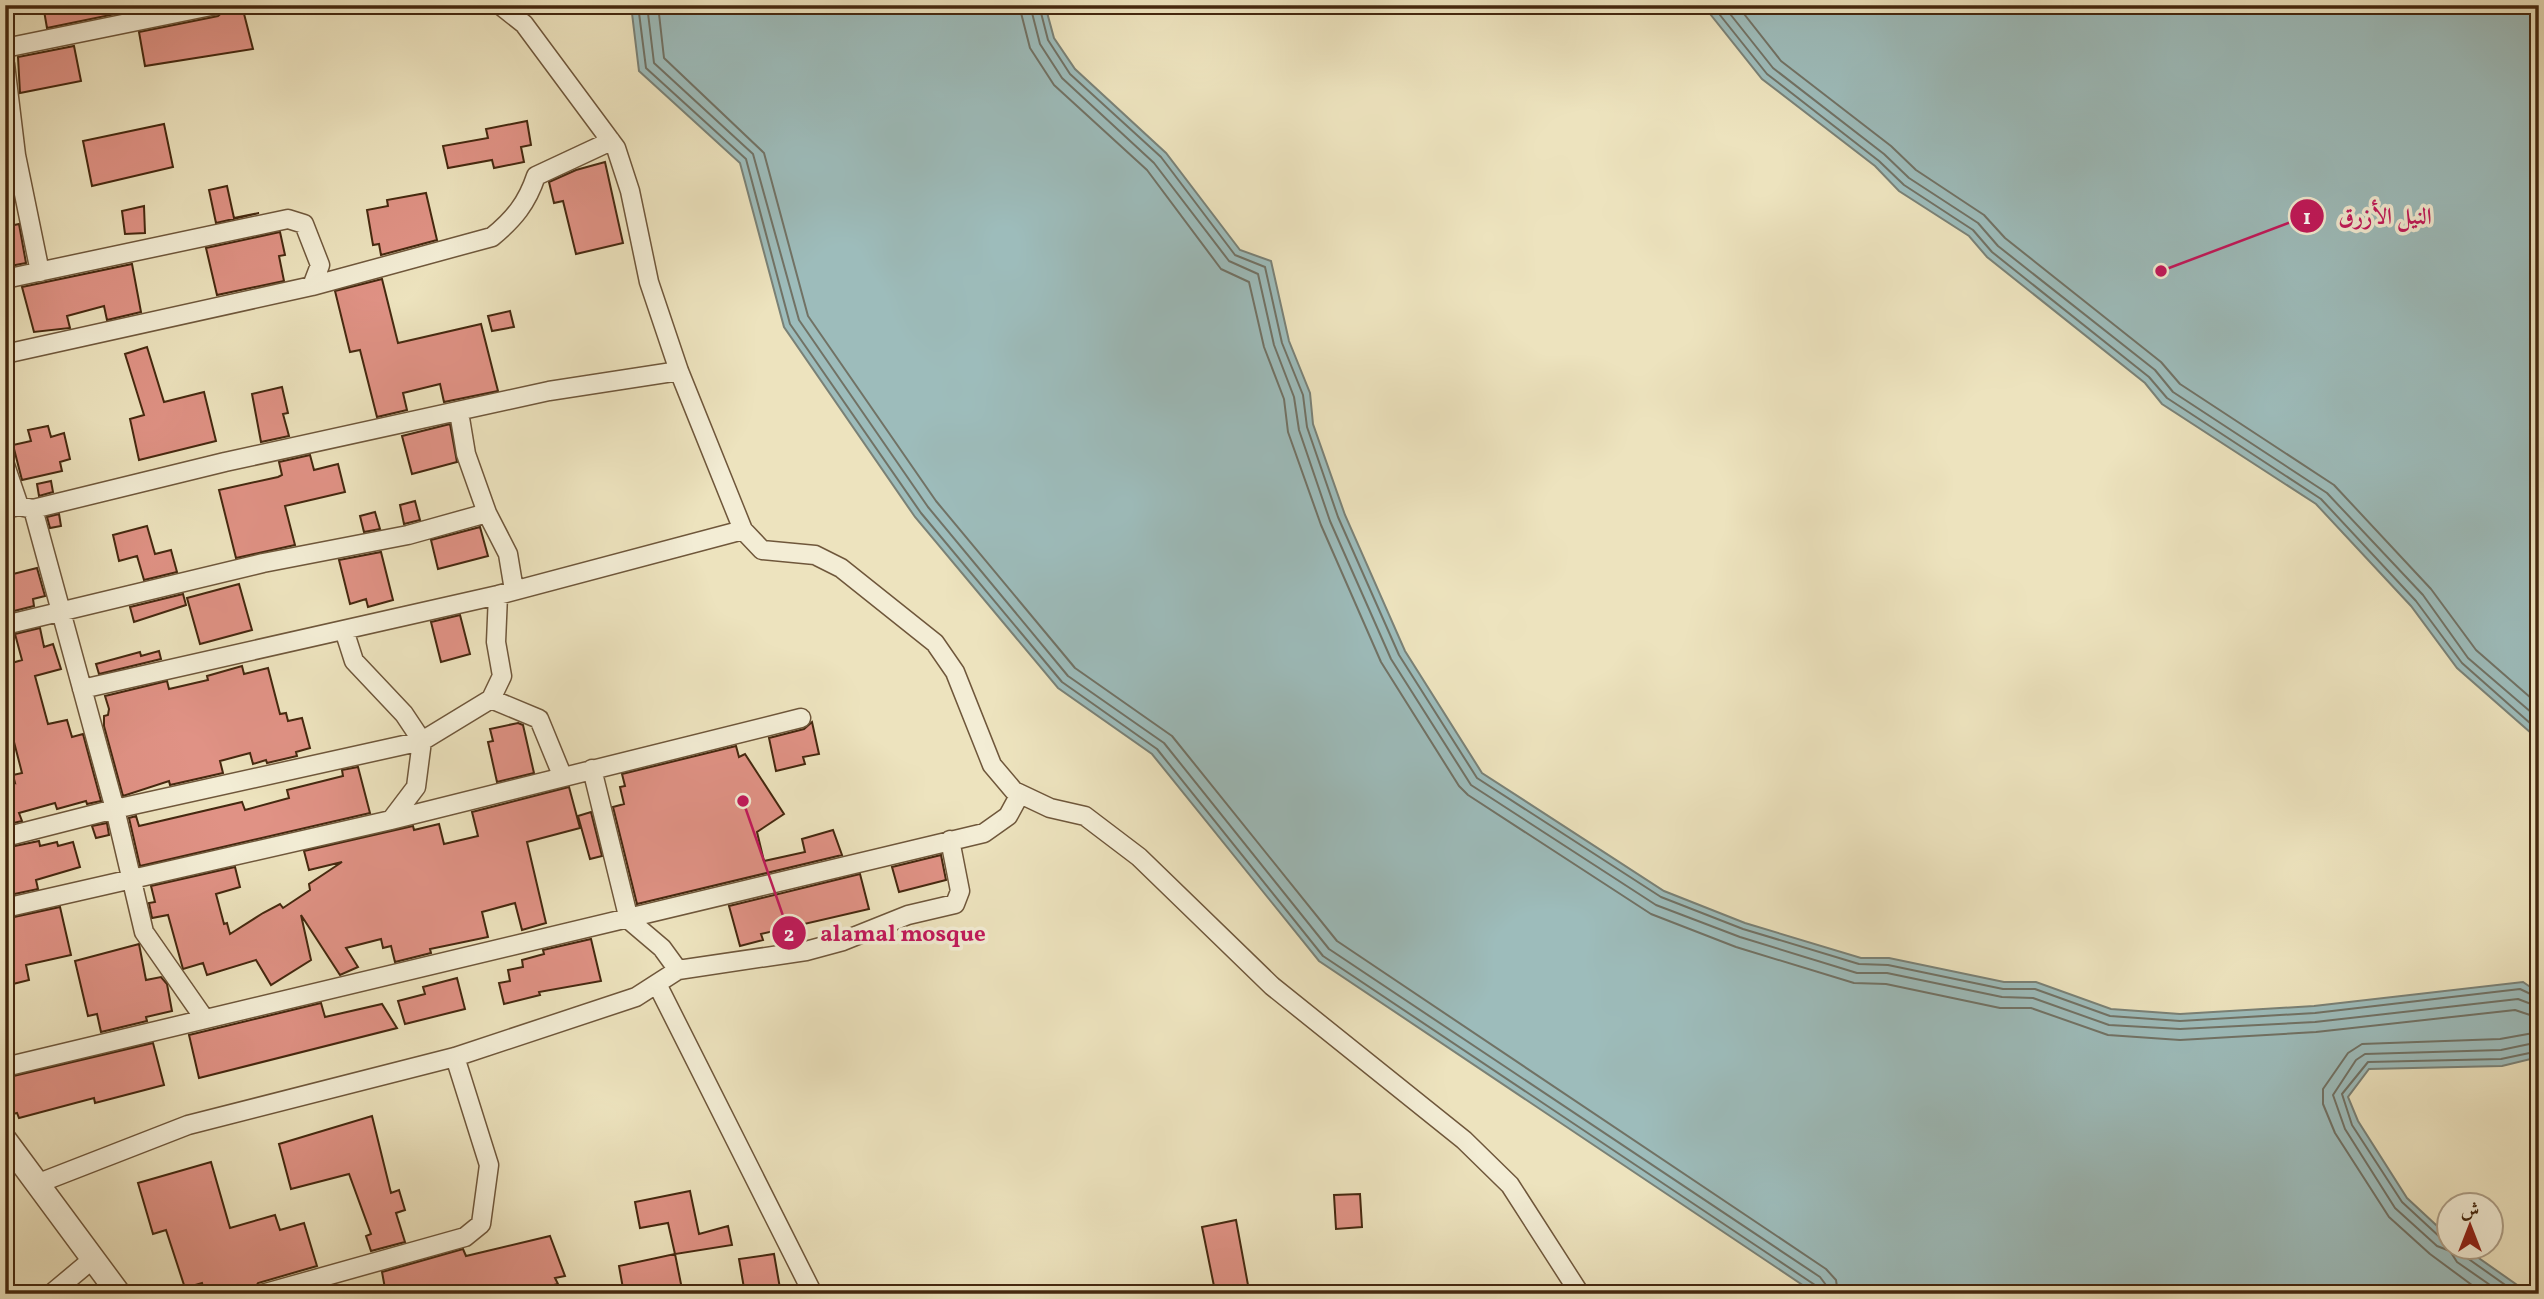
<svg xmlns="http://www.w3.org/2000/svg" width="2544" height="1299" font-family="Vollkorn,Amiri,serif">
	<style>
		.water { fill: #9dbcbb; stroke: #7a8176; stroke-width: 2 }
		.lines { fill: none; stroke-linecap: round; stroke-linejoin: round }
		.shore { stroke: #717265; stroke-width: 2 }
		.building { fill: #e09285; stroke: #45280f; stroke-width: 2 }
		.minor-casing { stroke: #6f573b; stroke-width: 21 }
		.tertiary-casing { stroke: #6f573b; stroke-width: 26 }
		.minor { stroke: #f3edd5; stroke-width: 18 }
		.tertiary { stroke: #f3edd5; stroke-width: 23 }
		.leader { fill: none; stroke: #c2185b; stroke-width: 2.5 }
		.callout-dot { fill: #c2185b; stroke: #f3edd5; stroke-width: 2.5 }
		.mark-label { font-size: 21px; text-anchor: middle; font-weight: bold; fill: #fff }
		.callout-label { font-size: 23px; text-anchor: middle; font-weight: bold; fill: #c2185b; stroke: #f3edd5; stroke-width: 7; stroke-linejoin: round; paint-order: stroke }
	</style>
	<rect width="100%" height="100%" fill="#ede3be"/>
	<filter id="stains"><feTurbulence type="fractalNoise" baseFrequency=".00286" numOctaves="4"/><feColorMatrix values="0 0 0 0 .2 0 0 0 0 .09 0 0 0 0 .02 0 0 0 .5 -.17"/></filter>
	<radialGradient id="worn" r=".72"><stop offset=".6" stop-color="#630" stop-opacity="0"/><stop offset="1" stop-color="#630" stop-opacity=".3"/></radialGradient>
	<path class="water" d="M631,5h414l9,33 21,31 91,84 74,97 31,11 18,80 21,52 3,31 32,91 60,136 77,122 182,118 81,32 116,35h28l115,24h32l75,27 69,5 134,-8 209,-24 16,11v64l-37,9 -133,3 -21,28 10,24 49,77 42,39 1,9 13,1 67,47h-714l-497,-333 -167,-207 -94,-66 -143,-171 -131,-190 -44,-164 -101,-92z
		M1703,5h836v735l-82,-72 -46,-62 -95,-102 -154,-100 -17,-21 -158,-126 -18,-21 -70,-45 -24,-25 -113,-87z"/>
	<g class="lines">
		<path class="shore" d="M638,5l8,63 100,91 44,165 131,189 141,169 95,67 166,207 492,329 4,9
			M647,5l7,58 99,91 46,166 129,187 140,169 96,67 165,206 491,328 6,8 2,9
			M658,5l6,53 100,95 44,163 128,185 139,167 97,68 165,205 489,328 10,11 2,14
			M1019,5l11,43 24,37 93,85 74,99 28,13 15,65 20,52 4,33 33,93 60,137 78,124 9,9 183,119 85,33 118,36 32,1 114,24h31l77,27 72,5 136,-8 199,-22 24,8
			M1030,5l10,39 22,34 92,85 75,98 29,13 16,71 20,52 5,33 31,91 61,138 80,126 185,120 84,32 117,36h30l115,24 31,1 76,27 71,4 135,-7 203,-23 21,8
			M1039,5l9,35 22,34 91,83 74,98 30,12 17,76 21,52 4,32 31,90 61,138 78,123 184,119 82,32 116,35 29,1 115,24h32l75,27 70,5 135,-8 205,-24 19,9
			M1712,5l55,69 112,87 25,24 69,45 19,22 157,125 18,21 154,101 95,102 46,62 77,68
			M1723,5l50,63 111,86 25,24 69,45 20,23 157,124 18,22 154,101 96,102 45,63 71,61
			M1737,5l44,56 110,85 25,24 68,45 21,23 156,124 19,22 154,101 97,104 45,61 63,55
			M2450,1241l-8,-2 -40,-37 -50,-77 -10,-31 26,-32 133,-3 38,-8
			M2460,1246l3,9 55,39
			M2484,1294l-54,-40 -41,-37 -54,-84 -12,-29v-15l25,-36 14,-9 138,-5 39,-7
			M2503,1294l-46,-32 -7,-11 -13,-5 -42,-38 -50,-79 -12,-34 23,-35 9,-6 136,-4 38,-8"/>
	</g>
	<path class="building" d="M43,5h81l1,7 -78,16z
		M242,6l11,43 -108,17 -6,-34 79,-16 8,-7z
		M74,46l7,35 -61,12 -2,-36z
		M527,121l4,24 -10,2 3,15 -30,6 -2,-8 -44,8 -5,-22 45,-8 -2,-9z
		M164,124l9,43 -81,19 -9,-45z
		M605,162l18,81 -47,11 -13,-53 -9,2 -5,-21 27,-12z
		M227,186l7,32 25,-5 -43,10 -7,-33z
		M426,193l11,47 -56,15 -2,-11 -6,1 -6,-35 21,-4 -1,-6z
		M144,206l1,27 -20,1 -3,-23z
		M19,224l7,39 -21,4v-40z
		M280,232l5,23 -6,1 5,25 -67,14 -11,-47z
		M132,264l9,48 -34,8 -3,-14 -37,10 3,12 -36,4 -12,-45z
		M382,279l16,64 83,-19 17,67 -54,11 -4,-18 -37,9 4,17 -30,7 -17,-67 -10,2 -15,-61z
		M510,311l4,16 -22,4 -4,-15z
		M147,347l17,55 40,-10 12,49 -77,19 -9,-41 14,-4 -19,-61z
		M282,387l6,26 -5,1 6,22 -28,6 -9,-48z
		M450,424l7,38 -45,12 -10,-38z
		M48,426l3,11 13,-4 6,26 -10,3 2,9 -40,9 -9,-35 18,-4 -3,-11z
		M310,455l4,15 24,-6 7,28 -60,14 10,39 -59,13 -17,-68 59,-13 4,-2 -3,-13z
		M51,481l2,11 -14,4 -2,-12z
		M415,501l5,19 -16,4 -4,-19z
		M375,512l5,17 -16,3 -4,-16z
		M59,514l2,12 -11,2 -3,-11z
		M147,526l8,28 16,-4 6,22 -33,8 -7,-24 -18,5 -6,-26z
		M480,527l8,29 -50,13 -7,-29z
		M381,552l12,48 -25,7 -2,-8 -16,5 -11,-44z
		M37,568l8,28 -12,3 1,7 -24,6 -5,-15v-21z
		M239,584l13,46 -52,14 -13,-46z
		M183,594l3,11 -52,17 -4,-15z
		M460,615l10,39 -29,8 -10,-40z
		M40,628l4,19 9,-3 8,25 -26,7 13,48 19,-4 5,17 11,-3 18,67 -14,3 -1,-3 -29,8 -2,-6 -36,10 3,8 -17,4v-45l10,3 -2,-8 9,-2 -17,-66v-42l17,-5 -7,-26z
		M159,651l2,8 -62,15 -3,-10 44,-12 1,4z
		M242,666l2,8 24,-6 12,46 6,-1 2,8 14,-3 8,30 -14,4 1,4 -30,7 -1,-3 -13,4 -3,-11 -30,8 3,12 -53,12 -1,-4 -46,15 -19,-70v-10l4,-1 1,-6 -4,-13 62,-15 2,8 39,-9 -1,-4z
		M812,722l7,32 -16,3 2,7 -29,7 -7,-33 35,-9z
		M518,723l5,2 11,48 -37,9 -9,-40 5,-1 -3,-12z
		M736,746l3,11 6,-3 39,60 -27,18 7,29 41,-9 -3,-13 31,-9 9,25 -205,49 -24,-97 11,-3 -4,-17 5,-1 -3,-12z
		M358,767l12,46 -230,53 -11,-48 7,-2 3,10 103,-24 3,8 44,-12 -2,-8 56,-14 -1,-6z
		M569,787l11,41 -53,14 19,81 -24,7 -7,-27 -33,9 6,25 -58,12 1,4 -36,9 -4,-16 -8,2 -2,-9 -35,9 12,19 -18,8 -39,-60 10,45 -40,25 -15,-25 -49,15 -4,-12 -20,6 -15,-54 -16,3 -3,-15 6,-1 -4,-16 84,-19 5,20 -24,7 8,30 3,-1 3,11 33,-21 17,-9 3,4 27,-18 -1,-6 33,-22 -33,8 -5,-19 109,-25 1,4 25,-6 5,20 34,-8 -6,-24z
		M591,812l11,44 -12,3 -12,-43z
		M107,823l2,12 -13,3 -4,-12z
		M39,841l1,5 17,-4 1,4 15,-4 7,25 -44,13 2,9 -33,7v-48z
		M941,855l5,25 -47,12 -7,-25z
		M860,874l9,35 -108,25 2,6 -23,6 -11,-40z
		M60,907l11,48 -45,10 3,15 -16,4 -3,-15 -5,1v-51z
		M591,939l10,42 -62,11 1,3 -36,9 -5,-21 11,-2 -2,-11 15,-3 -1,-7 22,-6 -1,-4z
		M139,944l7,36 15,-3 6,7 5,27 -26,6 1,4 -46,11 -4,-18 -9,2 -13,-55z
		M457,978l8,31 -60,15 -7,-23 27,-7 -2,-7z
		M321,1003l4,14 57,-13 15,24 -198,50 -10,-43z
		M153,1043l11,42 -69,18 -1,-5 -75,20 -2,-5 -12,3v-38z
		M372,1116l19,77 8,-3 6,20 -9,3 9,29 -34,9 -5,-15 5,-2 -22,-60 -58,15 -12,-45z
		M211,1162l19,66 45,-13 5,15 24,-7 13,43 -59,17 -7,11h-46l-3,-11 -17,5 -19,-58 -13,4 -15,-51z
		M690,1191l9,43 29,-8 4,19 -57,9 8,40h-59l-5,-28 56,-12 -7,-31 -28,5 -5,-26z
		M1360,1194l2,33 -26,2 -2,-34z
		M1236,1220l12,65 -33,6 -13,-64z
		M550,1236l15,40 -10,2 3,6 -42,10 -1,-4 -18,4h-111l-4,-22 81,-23 3,7z
		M774,1254l7,40h-36l-6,-35z"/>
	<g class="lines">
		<defs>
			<path id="minor" d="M500,5l24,19 92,124 14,43 19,91 30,89 64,159 19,20 53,5 26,13 94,75 20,29 37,93 22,26 36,17 35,8 54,41 133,129 192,154 46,45 70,109
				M5,48l211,-43
				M5,64l11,91 24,117
				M5,279l283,-60 16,5 16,41 -8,21
				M5,354l307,-68 180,-49c22,-18 35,-34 44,-61l75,-35
				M459,412l7,42 21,59 21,41 6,36
				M5,465l14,41
				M5,509l14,-3 14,3 192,-47 324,-71 130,-20
				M33,509l82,300 29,123 60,86
				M5,625l258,-62 145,-28 79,-22
				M82,689l416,-94 245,-65
				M491,699l48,20 23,56
				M592,769l37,151 33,28 16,22
				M391,820l25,-33 6,-46 69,-42 11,-23 -6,-34 2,-47
				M5,837l110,-28 307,-68 -18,-27 -50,-53 -10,-31
				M5,908l386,-88 410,-102
				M657,984l156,310
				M5,1067l979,-234 24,-17 12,-22
				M39,1183l149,-58 267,-68 181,-60 42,-27 128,-19 37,-10 65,-26 47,-11 5,-13 -10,-51
				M51,1294l43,-36
				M262,1294l203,-57 16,-13 8,-59 -34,-108"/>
			<path id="tertiary" d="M5,1140l114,154"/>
		</defs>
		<use href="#minor" class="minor-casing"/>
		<use href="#tertiary" class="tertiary-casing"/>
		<use href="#minor" class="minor"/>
		<use href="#tertiary" class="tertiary"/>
	</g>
	<path class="leader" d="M2161 271L2307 216M743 801L789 933"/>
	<g class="callout-dot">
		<circle cx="2161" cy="271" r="7"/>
		<circle cx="743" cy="801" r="7"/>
		<circle cx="2307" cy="216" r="18"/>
		<circle cx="789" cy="933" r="18"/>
	</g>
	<g class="mark-label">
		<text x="2307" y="224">1</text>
		<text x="789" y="941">2</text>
	</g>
	<g class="callout-label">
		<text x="2385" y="224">النيل الأزرق</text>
		<text x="903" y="941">alamal mosque</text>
	</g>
	<rect width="2544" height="1299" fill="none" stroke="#ede3be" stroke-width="28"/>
	<rect x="7" y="7" width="2530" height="1285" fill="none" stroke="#45280f" stroke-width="3.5"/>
	<rect x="14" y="14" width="2516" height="1271" fill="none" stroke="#45280f" stroke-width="2"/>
	<g transform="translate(2470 1226)"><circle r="33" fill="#f3edd5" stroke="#ad9e86" stroke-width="2"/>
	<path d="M0-5L12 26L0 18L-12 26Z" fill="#8f2418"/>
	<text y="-10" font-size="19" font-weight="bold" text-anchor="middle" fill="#45280f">ش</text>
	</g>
	<rect width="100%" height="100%" filter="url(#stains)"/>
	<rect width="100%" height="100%" fill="url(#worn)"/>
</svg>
